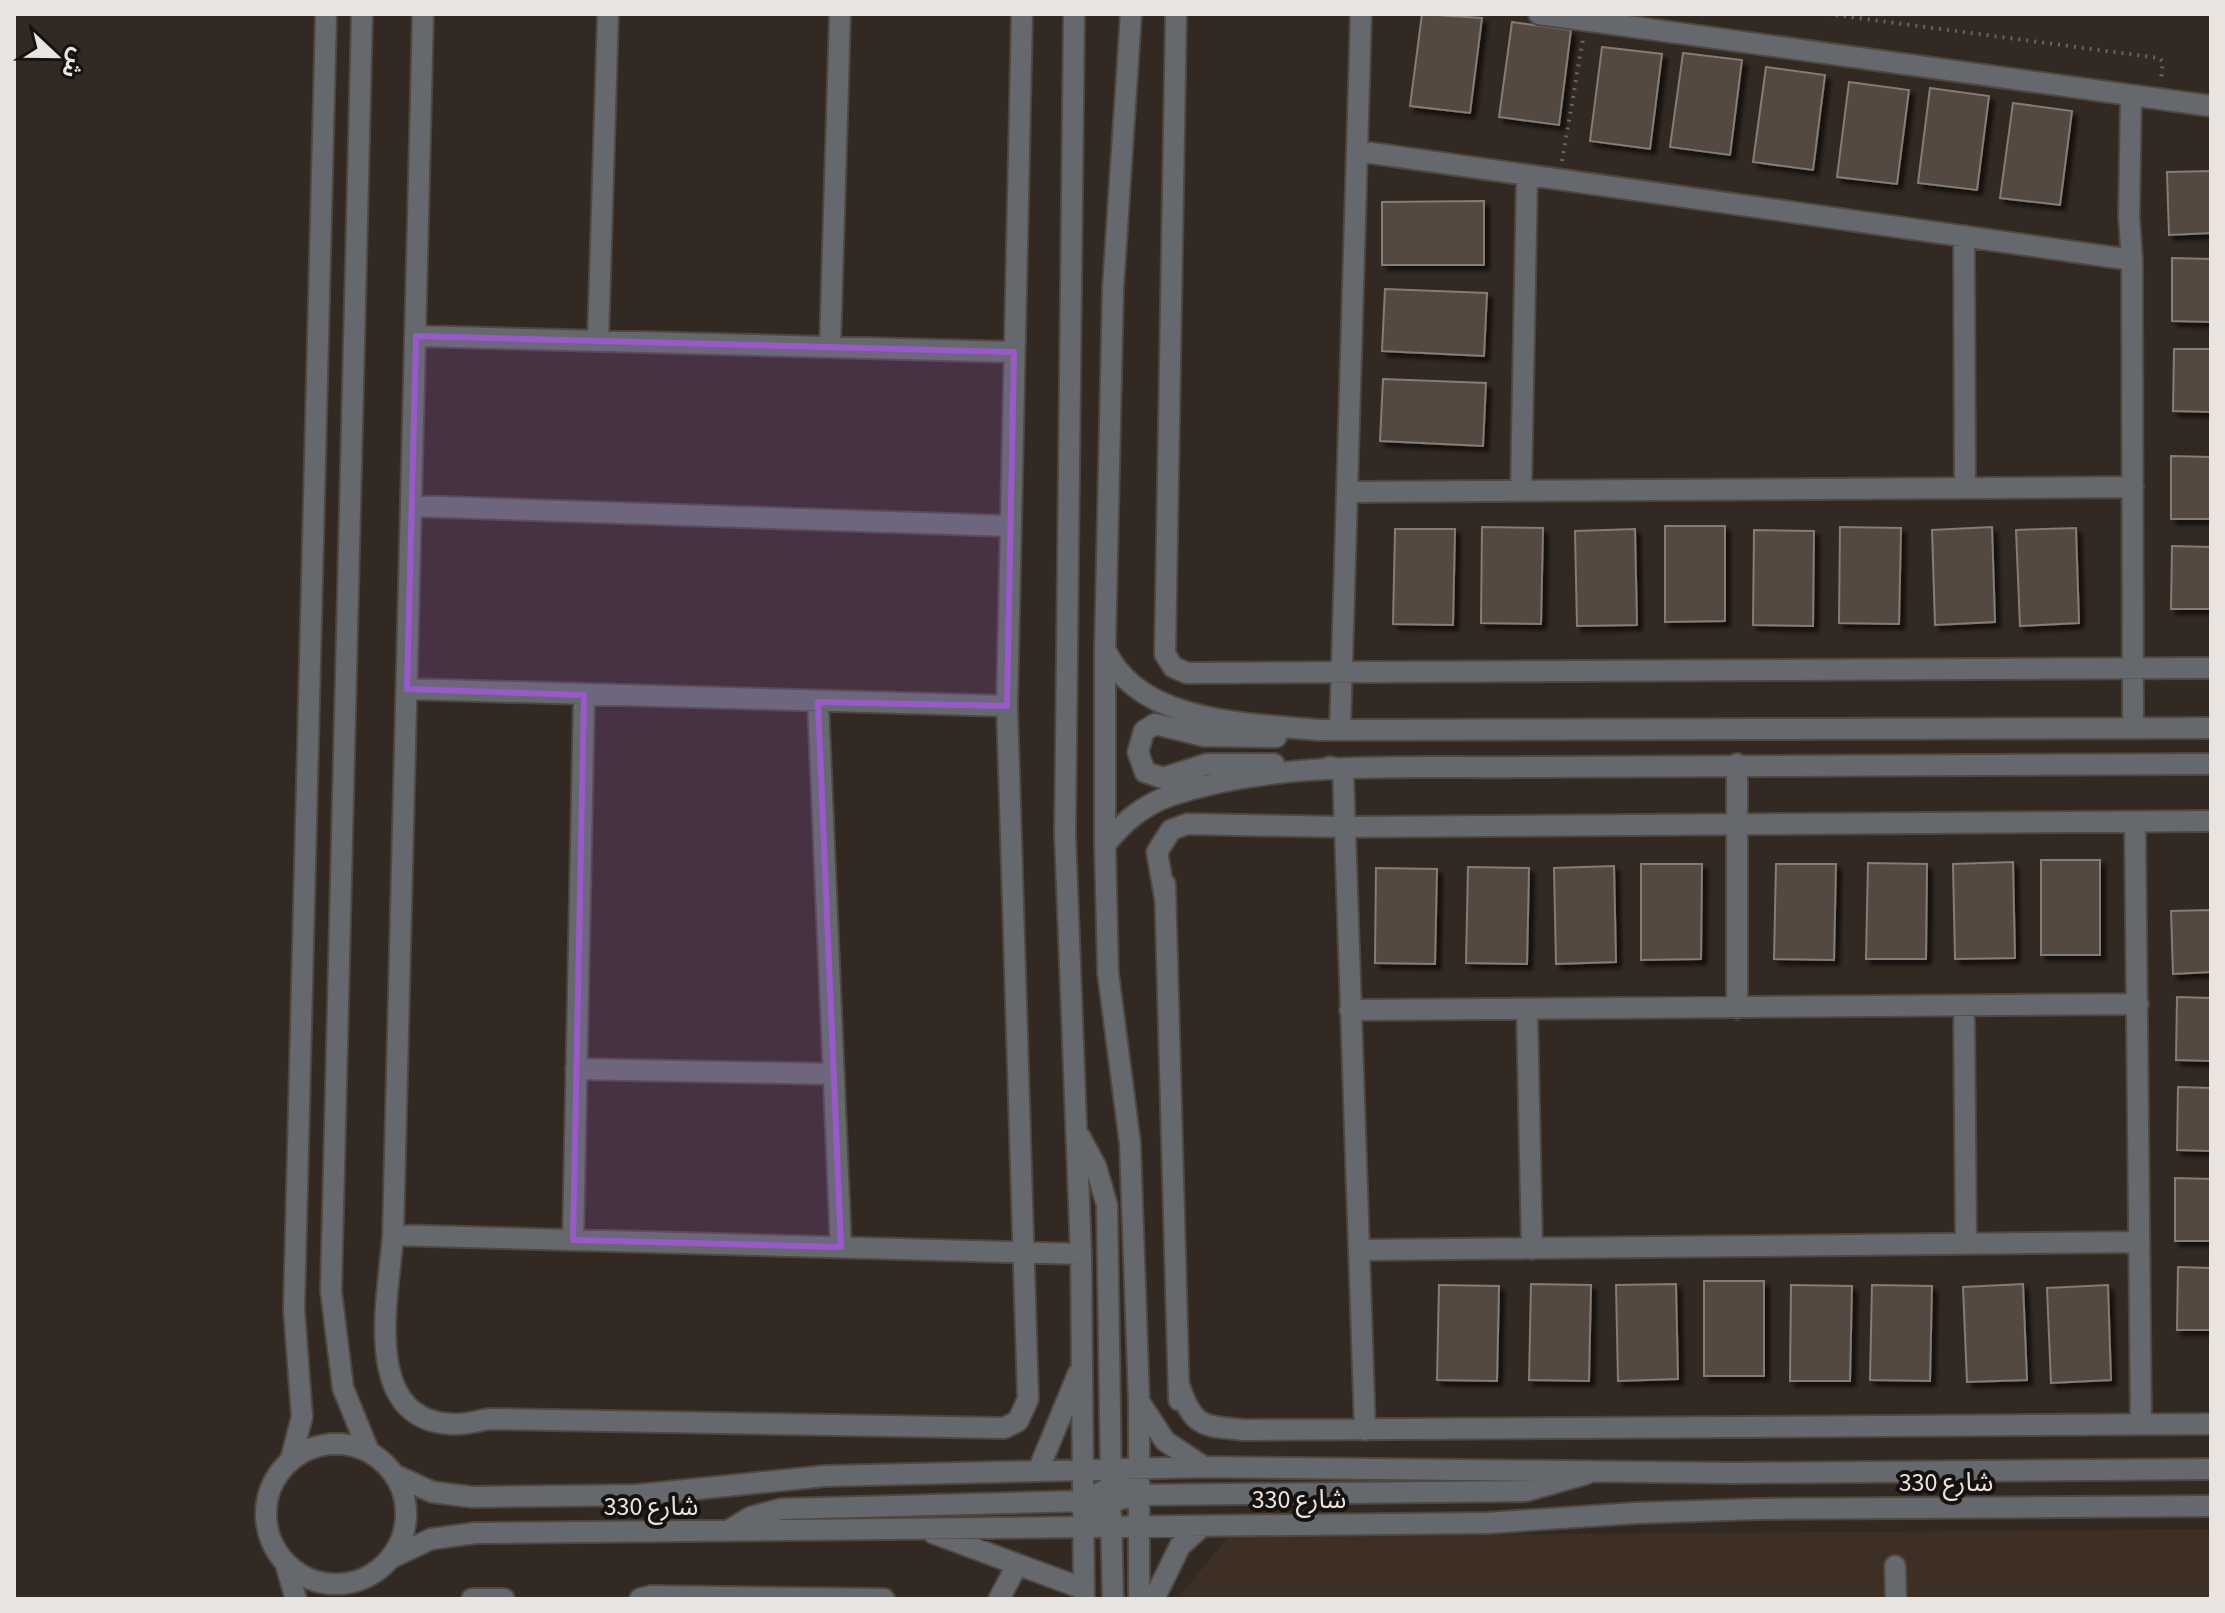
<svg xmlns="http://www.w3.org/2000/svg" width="2225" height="1613" font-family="'Source Sans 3','Noto Sans Arabic',sans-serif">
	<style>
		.built { fill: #3e2f25 }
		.building { fill: #524841; stroke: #867b73; stroke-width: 2; filter: url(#shadow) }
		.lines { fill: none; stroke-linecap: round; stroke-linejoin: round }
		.minor-casing { stroke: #4f4740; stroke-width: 24 }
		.path { stroke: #6b635d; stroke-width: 4; stroke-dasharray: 2 6; stroke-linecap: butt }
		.minor { stroke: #65696d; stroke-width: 20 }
		.marked { fill: #975ac7; fill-opacity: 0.2; stroke: #975ac7; stroke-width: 6; stroke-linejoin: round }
		.labels { text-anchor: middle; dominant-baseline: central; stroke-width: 8; stroke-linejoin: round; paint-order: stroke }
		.street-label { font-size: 26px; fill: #eae4e0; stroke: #16120f }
	</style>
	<defs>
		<filter id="shadow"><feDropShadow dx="5" dy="5" stdDeviation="2" flood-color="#0009"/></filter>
	</defs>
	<rect width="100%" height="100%" fill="#322922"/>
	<path class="built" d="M2211,1529v70h-1034l51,-62z"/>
	<path class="building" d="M1422,14l60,4 -12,95 -60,-7z
		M1512,22l59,8 -12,95 -60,-8z
		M1602,47l60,7 -12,95 -60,-8z
		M1683,53l59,7 -12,95 -60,-8z
		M1766,67l59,8 -12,95 -60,-8z
		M1849,82l60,8 -12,94 -60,-7z
		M1930,88l59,8 -12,94 -59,-7z
		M2013,103l59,8 -12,94 -60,-7z
		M2211,171v62l-42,2 -2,-63z
		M1484,201v64h-102v-63z
		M2172,258l39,1v63l-39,-1z
		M1385,289l102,4 -3,63 -102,-5z
		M2174,349h37v63l-38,-1z
		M1383,379l103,4 -3,63 -103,-5z
		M2171,456l40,1v62h-40z
		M1665,526h60v95l-60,1z
		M1482,527l61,1 -2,96 -60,-1z
		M1840,527l61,1 -2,96 -60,-1z
		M1992,527l3,95 -60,3 -3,-95z
		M2076,528l3,95 -59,3 -4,-96z
		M1395,529h60l-2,96 -60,-1z
		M1635,529l2,96 -60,1 -2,-95z
		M1754,530l60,1 -1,95 -60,-1z
		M2172,546l39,1v62h-40z
		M2041,860h59v95h-59z
		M2013,862l2,96 -60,1 -2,-95z
		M1868,863l59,1 -1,95h-60z
		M1641,864h61l-1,95 -60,1z
		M1776,864h60l-2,96 -60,-1z
		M1614,866l2,96 -60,2 -2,-96z
		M1468,867l61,1 -2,96 -61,-1z
		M1376,868l61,1 -2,95 -60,-1z
		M2211,910v62l-38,2 -2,-63z
		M2177,997l34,1v63l-35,-1z
		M2178,1087l33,1v63l-34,-1z
		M2175,1178l36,1v62h-36z
		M2178,1267l33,1v62h-34z
		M1704,1281h60v95h-60z
		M1531,1284l60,1 -2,96 -60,-1z
		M1676,1284l2,95 -60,2 -2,-96z
		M2023,1284l4,96 -60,2 -4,-95z
		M1439,1285l60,1 -2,95 -60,-1z
		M1791,1285l61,1 -2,95h-60z
		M1872,1285l60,1 -2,95 -60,-1z
		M2108,1285l3,95 -60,3 -4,-95z"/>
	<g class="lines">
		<defs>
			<path id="minor" d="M362,14l-31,1277 12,97 26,64
				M423,14l-30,1221c-4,59 -34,185 59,189 12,1 25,-3 37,-5l515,9 14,-7 10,-22 -21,-693 15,-692
				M1074,14l-9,820 16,420 3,345
				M1131,14l-18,274 -8,360v197l3,128 22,170 9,259v197
				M1176,14l-11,640 8,13 14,6 1024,-5
				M1539,14l672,92
				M2131,95l-2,122 3,43 1,468
				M1357,151l775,109
				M1964,236l1,252
				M416,336l598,16
				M598,340l10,-326
				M830,347l10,-333
				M1521,491l6,-316
				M1347,492l786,-5
				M411,506l598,20
				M1105,649c33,75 144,74 214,81l892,-2
				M407,689l600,17
				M818,702l23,545
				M1340,730l21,-716
				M1274,764h-67l-44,14 -18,-6 -7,-20 6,-21 11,-7 49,12 72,1
				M1737,764v245
				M1330,767l13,3 22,660
				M2135,823l6,601
				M1105,845c18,-23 38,-40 67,-50 114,-37 243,-26 361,-28 226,-3 452,0 678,-3
				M1165,884l14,516
				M1165,898l-8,-46 14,-22 16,-6 157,3 867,-6
				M1964,1006l2,237
				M1350,1010l788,-6
				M1527,1010l5,239
				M576,1069l258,5
				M1080,1137l16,30 11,38 4,278
				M393,1235l688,19
				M573,1240l11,-545
				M1359,1250l780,-8
				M1180,1388c14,41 25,38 65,42l966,-6
				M1140,1403l25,38 39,26
				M266 1514a70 70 0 1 1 140 0a70 70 0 1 1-140 0Z
				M291,1459l11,-42 -8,-108 32,-1295
				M1038,1471l40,-97
				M395,1475l37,17 40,5 165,-2 188,-19 379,-9 531,6 476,-4
				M1111,1515l2,84
				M1083,1526l34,-26 22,-5 387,-4 60,-17
				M728,1531l23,-14 30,-8 302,-8 39,-19
				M933,1533l151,56
				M391,1558l40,-19 44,-6 1012,-10 149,-10 122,-4 453,-3
				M286,1565l10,34
				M1895,1566l1,33
				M472,1599h32
				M640,1599l11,-3 233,3
				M999,1599l18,-34
				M1154,1599l26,-53 22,-20"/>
		</defs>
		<use href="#minor" class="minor-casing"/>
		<path class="path" d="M1828,14l331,44 4,4 -2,17
			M1562,161l21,-122"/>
		<use href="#minor" class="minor"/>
	</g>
	<path class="marked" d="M416,336l598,16 -7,354 -189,-4 23,545 -268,-7 11,-545 -177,-6z"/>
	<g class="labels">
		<g class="street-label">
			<text x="1946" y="1482">شارع 330</text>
			<text x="1299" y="1499">شارع 330</text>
			<text x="651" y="1506">شارع 330</text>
		</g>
	</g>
	<rect width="2225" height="1613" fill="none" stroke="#eae4e0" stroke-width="32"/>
	<g transform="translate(56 56) rotate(112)" stroke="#16120f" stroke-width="6" paint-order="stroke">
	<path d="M0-6L14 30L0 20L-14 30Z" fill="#eae4e0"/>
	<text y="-12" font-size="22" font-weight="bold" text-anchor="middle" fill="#eae4e0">ش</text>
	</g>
</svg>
